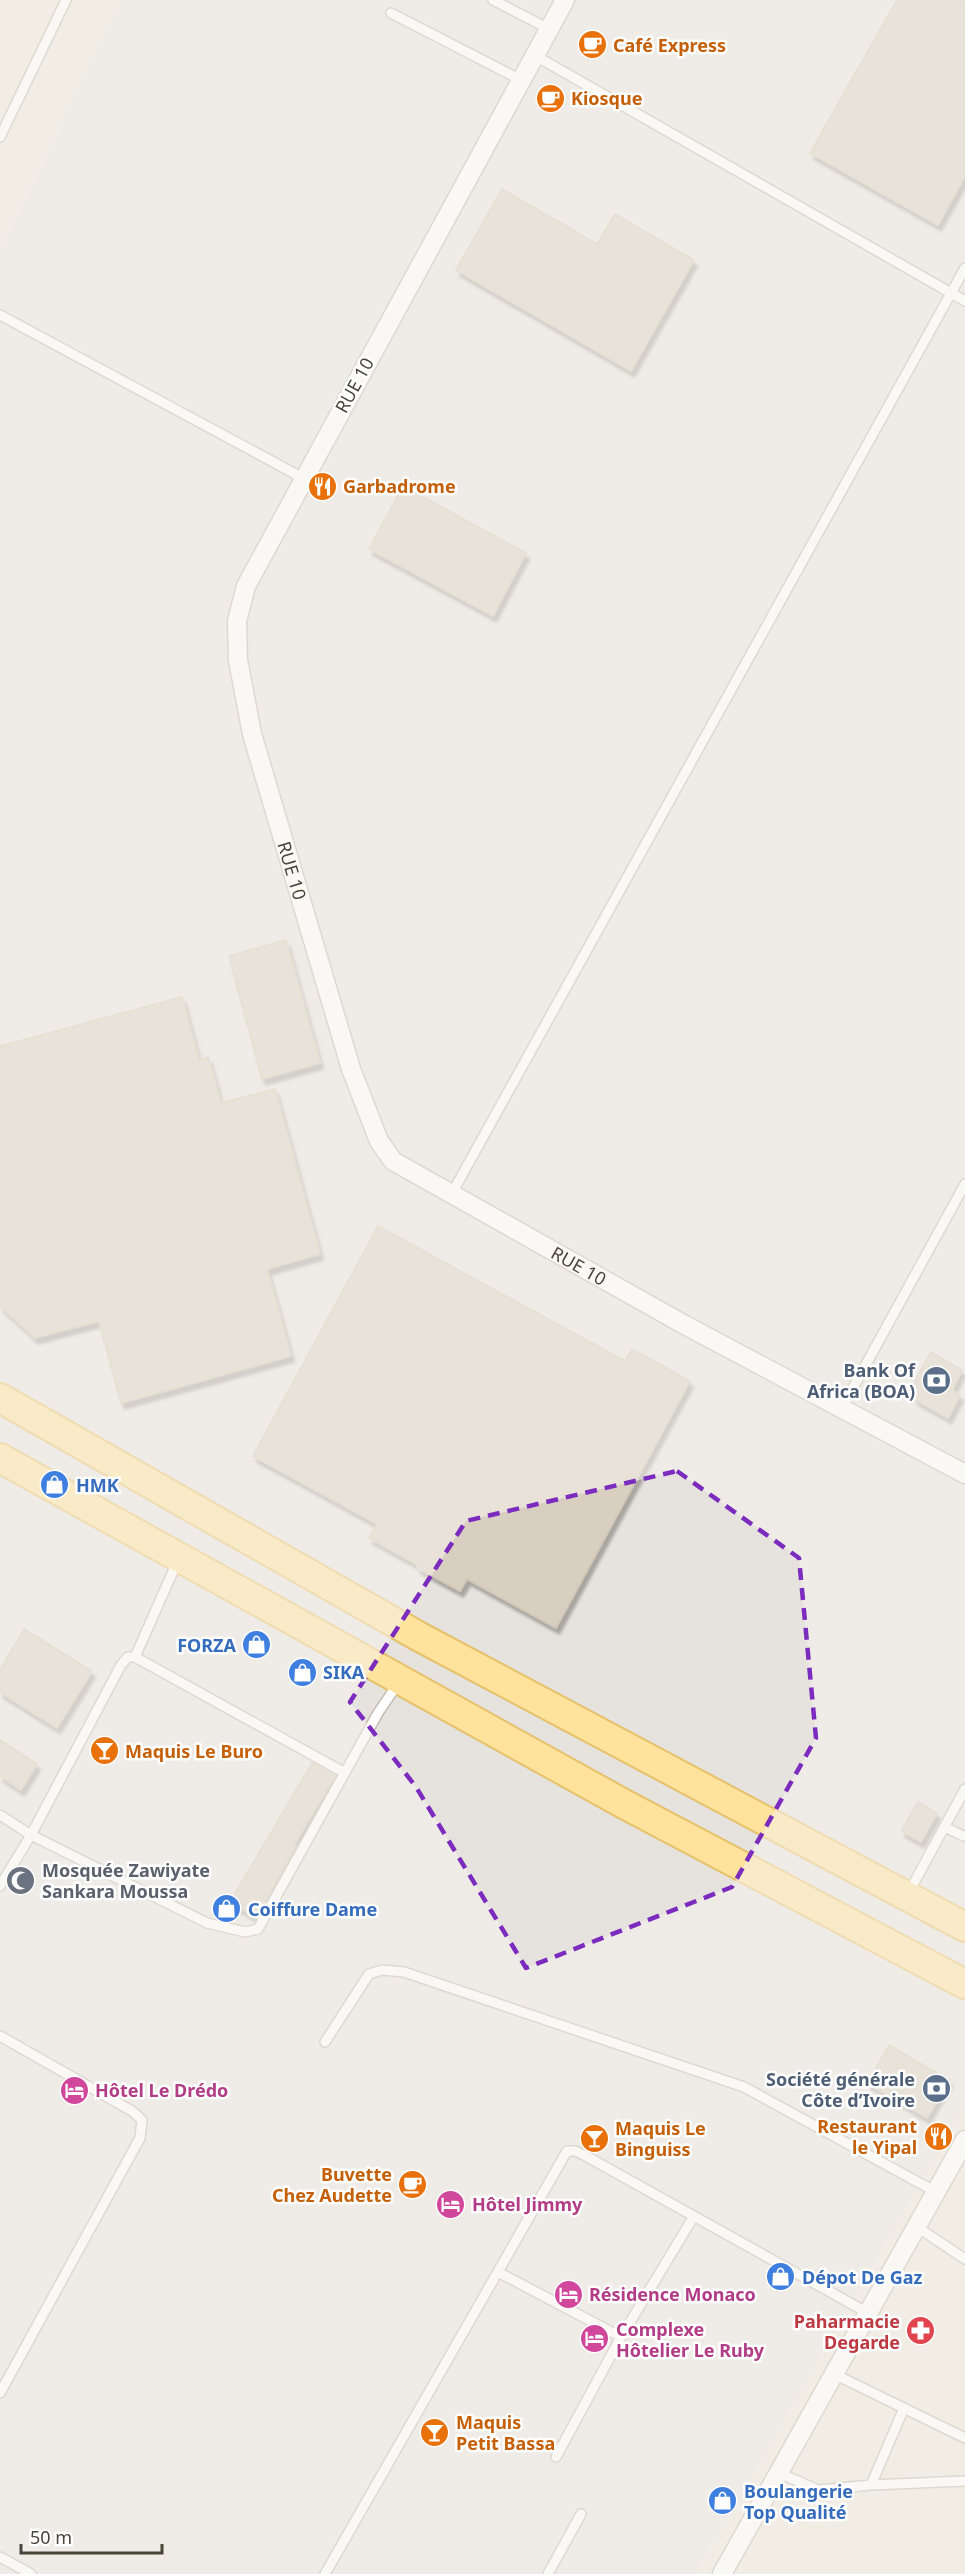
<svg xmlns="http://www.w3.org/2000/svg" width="965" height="2574" font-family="'Noto Sans',sans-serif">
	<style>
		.residential { fill: #eae5da }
		.industrial { fill: #e6e2dd }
		.building { fill: #d8cfc1; stroke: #d3c7b4; stroke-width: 1.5; filter: url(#shadow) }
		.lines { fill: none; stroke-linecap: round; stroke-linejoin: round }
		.lane-casing { stroke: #c2bbae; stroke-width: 12 }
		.street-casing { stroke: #c2bbae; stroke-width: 21 }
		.primary-casing { stroke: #e6c16a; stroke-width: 32 }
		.lane { stroke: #fff; stroke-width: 9 }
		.street { stroke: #fff; stroke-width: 18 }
		.primary { stroke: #ffe39c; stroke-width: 28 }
		.marked { fill: none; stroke: #7b2cbf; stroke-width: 4.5; stroke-dasharray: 12 8; stroke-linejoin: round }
		.labels { text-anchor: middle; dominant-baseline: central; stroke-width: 5; stroke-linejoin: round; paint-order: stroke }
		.food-label { font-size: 18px; font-weight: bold; fill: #c56008; stroke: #fff; text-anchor: start }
		.street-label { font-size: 18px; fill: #4b4439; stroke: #fff }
		.service-label { font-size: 18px; font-weight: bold; fill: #4e5e75; stroke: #fff; text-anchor: end }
		.shop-label { font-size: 18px; font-weight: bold; fill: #366cbe; stroke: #fff; text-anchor: start }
		.worship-label { font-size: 18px; font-weight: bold; fill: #5b616d; stroke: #fff; text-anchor: start }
		.hotel-label { font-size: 18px; font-weight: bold; fill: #b23c85; stroke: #fff; text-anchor: start }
		.health-label { font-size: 18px; font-weight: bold; fill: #be3a42; stroke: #fff; text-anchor: end }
	</style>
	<defs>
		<filter id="shadow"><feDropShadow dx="3.5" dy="6" stdDeviation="1.5" flood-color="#0004"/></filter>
	</defs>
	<rect width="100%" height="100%" fill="#f6f3ec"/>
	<path class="residential" d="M0,0h121l-121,250z
		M965,2105v469h-269l267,-468z"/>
	<path class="industrial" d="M121,0h844v2105l-269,469h-696v-2324z"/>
	<path class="building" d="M897,0h68v176l-27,49 -128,-72z
		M502,189l95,55 18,-30 79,46 -63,111 -175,-101z
		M403,486l123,67 -33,63 -124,-67z
		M286,940l34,123 -58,16 -33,-123z
		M182,997l17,63 9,-3 13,46 54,-14 45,165 -53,15 24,87 -170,47 -22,-82 -64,17 -35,-32v-260z
		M378,1226l247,135 7,-12 58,32 -134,247 -89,-49 -7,12 -43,-23 1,-3 -49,-27 8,-14 -124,-68z
		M931,1352l31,18 -10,20 8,5 -12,23 -32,-18 -6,-11z
		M24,1629l68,42 -35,57 -57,-36v-22z
		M0,1740l37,24 -16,26 -21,-14z
		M312,1763l23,13 -41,69 2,1 -40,72 -26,-16z
		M918,1802l19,11 -16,29 -20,-11z
		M889,2045l60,35 -22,38 -60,-35z"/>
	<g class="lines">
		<defs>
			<path id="lane" d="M493,0l56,29
				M391,13l130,67
				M534,55l431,246
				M0,137l66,-137
				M0,315l303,163
				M451,1195l514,-927
				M842,1408l123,-224
				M135,1657l43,-97
				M0,1815l31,20 176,88 38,9 13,-3 120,-216 21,-31
				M945,1827l18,9
				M0,1886l31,-51 90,-170 7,-8h7l210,116
				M908,1894l57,-105
				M0,2036l132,75 10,9 -2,18 -140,255
				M325,2042l44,-68 13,-4 22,2 340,115 192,105
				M917,2227l48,32
				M498,2272l123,65 73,-121
				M834,2374l131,64
				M556,2457l65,-120
				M779,2473l39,17 53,-5 94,-4
				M871,2485l33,-77
				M0,2557l31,17
				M325,2574l242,-423h8l9,4 284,158
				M548,2574l33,-60"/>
			<g id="street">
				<path id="s1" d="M565,0l-319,586 -9,35 1,39 14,74 99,335 28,72 14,20 290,163 282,150"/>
				<path d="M722,2574l243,-434"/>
			</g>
			<path id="primary" d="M0,1398l418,238 547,291
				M0,1458l624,346 341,180"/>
		</defs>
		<use href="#lane" class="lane-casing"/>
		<use href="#street" class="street-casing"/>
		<use href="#primary" class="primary-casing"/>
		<use href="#lane" class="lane"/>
		<use href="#street" class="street"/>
		<use href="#primary" class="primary"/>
	</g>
	<path d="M0 0H965V2574H0ZM677,1471l122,87 17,180 -84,149 -206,81 -110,-181 -66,-85 116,-181z" fill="#f6f3ec" fill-opacity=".55" fill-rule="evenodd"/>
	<path class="marked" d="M677,1471l122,87 17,180 -84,149 -206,81 -110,-181 -66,-85 116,-181z"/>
	<defs>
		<symbol id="cafe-disc" viewBox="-11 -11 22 22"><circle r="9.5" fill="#e8710a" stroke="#fff"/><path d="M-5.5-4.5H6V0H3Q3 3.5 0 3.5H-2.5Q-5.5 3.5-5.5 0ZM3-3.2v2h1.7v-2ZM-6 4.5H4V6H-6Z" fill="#fff"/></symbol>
		<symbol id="restaurant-disc" viewBox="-11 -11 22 22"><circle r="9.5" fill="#e8710a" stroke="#fff"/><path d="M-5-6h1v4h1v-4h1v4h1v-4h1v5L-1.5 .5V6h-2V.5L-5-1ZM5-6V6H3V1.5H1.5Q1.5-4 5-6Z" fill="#fff"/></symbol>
		<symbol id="bank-disc" viewBox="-11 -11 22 22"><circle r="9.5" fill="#5c6f8a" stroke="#fff"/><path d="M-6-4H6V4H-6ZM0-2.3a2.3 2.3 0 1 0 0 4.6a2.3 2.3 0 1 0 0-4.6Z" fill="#fff"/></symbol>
		<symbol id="shop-disc" viewBox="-11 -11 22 22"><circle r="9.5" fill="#3f7fe0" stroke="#fff"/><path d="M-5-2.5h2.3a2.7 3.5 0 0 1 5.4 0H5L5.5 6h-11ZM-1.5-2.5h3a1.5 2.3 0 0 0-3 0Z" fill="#fff"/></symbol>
		<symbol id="bar-disc" viewBox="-11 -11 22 22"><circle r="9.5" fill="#e8710a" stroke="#fff"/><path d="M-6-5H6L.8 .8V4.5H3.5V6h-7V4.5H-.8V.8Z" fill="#fff"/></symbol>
		<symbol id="mosque-disc" viewBox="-11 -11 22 22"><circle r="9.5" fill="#6b7280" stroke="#fff"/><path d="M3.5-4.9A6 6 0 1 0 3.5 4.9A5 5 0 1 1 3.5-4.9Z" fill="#fff"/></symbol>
		<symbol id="hotel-disc" viewBox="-11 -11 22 22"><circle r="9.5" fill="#d1479c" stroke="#fff"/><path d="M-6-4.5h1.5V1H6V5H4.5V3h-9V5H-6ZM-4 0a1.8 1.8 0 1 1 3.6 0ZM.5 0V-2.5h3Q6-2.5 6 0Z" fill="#fff"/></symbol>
		<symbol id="pharmacy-disc" viewBox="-11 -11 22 22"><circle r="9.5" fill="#e0444e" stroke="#fff"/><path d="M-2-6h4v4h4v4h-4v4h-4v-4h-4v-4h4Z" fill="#fff"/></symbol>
	</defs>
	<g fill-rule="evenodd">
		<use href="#cafe-disc" x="576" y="28" width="33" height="33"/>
		<use href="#cafe-disc" x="534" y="82" width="33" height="33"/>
		<use href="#restaurant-disc" x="306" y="470" width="33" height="33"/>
		<use href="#bank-disc" x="920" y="1364" width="33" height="33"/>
		<use href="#shop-disc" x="38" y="1468" width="33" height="33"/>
		<use href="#shop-disc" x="240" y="1628" width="33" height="33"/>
		<use href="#shop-disc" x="286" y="1656" width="33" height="33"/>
		<use href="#bar-disc" x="88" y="1734" width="33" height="33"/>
		<use href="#mosque-disc" x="4" y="1864" width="33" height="33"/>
		<use href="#shop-disc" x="210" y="1892" width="33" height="33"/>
		<use href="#bank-disc" x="920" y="2072" width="33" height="33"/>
		<use href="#hotel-disc" x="58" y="2074" width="33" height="33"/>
		<use href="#restaurant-disc" x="922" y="2120" width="33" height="33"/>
		<use href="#bar-disc" x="578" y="2122" width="33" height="33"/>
		<use href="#cafe-disc" x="396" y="2168" width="33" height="33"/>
		<use href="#hotel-disc" x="434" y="2188" width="33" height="33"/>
		<use href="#shop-disc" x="764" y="2260" width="33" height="33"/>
		<use href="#hotel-disc" x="552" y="2278" width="33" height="33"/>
		<use href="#pharmacy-disc" x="904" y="2314" width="33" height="33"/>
		<use href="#hotel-disc" x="578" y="2322" width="33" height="33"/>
		<use href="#bar-disc" x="418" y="2416" width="33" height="33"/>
		<use href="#shop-disc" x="706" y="2484" width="33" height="33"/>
	</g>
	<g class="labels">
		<g class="food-label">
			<text x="613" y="45">Café Express</text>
			<text x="571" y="98">Kiosque</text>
			<text x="343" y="486">Garbadrome</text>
			<text x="125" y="1751">Maquis Le Buro</text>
			<text x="917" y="2126" text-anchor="end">Restaurant<tspan x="917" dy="21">le Yipal</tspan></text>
			<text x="615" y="2128">Maquis Le<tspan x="615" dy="21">Binguiss</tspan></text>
			<text x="392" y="2174" text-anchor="end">Buvette<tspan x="392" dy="21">Chez Audette</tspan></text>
			<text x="456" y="2422">Maquis<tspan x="456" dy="21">Petit Bassa</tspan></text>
		</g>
		<g class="street-label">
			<text transform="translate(354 385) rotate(-61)">RUE 10</text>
			<text stroke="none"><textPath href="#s1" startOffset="960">RUE 10</textPath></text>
			<text stroke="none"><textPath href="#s1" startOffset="1482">RUE 10</textPath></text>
		</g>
		<g class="service-label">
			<text x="915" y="1370">Bank Of<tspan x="915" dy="21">Africa (BOA)</tspan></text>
			<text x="915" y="2079">Société générale<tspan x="915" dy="21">Côte d’Ivoire</tspan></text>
		</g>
		<g class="shop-label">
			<text x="76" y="1485">HMK</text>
			<text x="236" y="1645" text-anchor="end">FORZA</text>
			<text x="323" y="1672">SIKA</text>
			<text x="248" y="1909">Coiffure Dame</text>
			<text x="802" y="2277">Dépot De Gaz</text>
			<text x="744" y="2491">Boulangerie<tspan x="744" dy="21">Top Qualité</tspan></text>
		</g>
		<g class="worship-label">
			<text x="42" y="1870">Mosquée Zawiyate<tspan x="42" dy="21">Sankara Moussa</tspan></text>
		</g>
		<g class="hotel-label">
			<text x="95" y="2090">Hôtel Le Drédo</text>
			<text x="472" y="2204">Hôtel Jimmy</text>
			<text x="589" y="2294">Résidence Monaco</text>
			<text x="616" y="2329">Complexe<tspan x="616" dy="21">Hôtelier Le Ruby</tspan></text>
		</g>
		<g class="health-label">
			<text x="900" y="2321">Paharmacie<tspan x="900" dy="21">Degarde</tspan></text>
		</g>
	</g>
	<path d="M21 2544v9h141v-9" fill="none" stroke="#4b4439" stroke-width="3"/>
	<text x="30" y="2544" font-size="18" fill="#4b4439" stroke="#ffffff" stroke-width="4.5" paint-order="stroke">50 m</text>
</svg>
